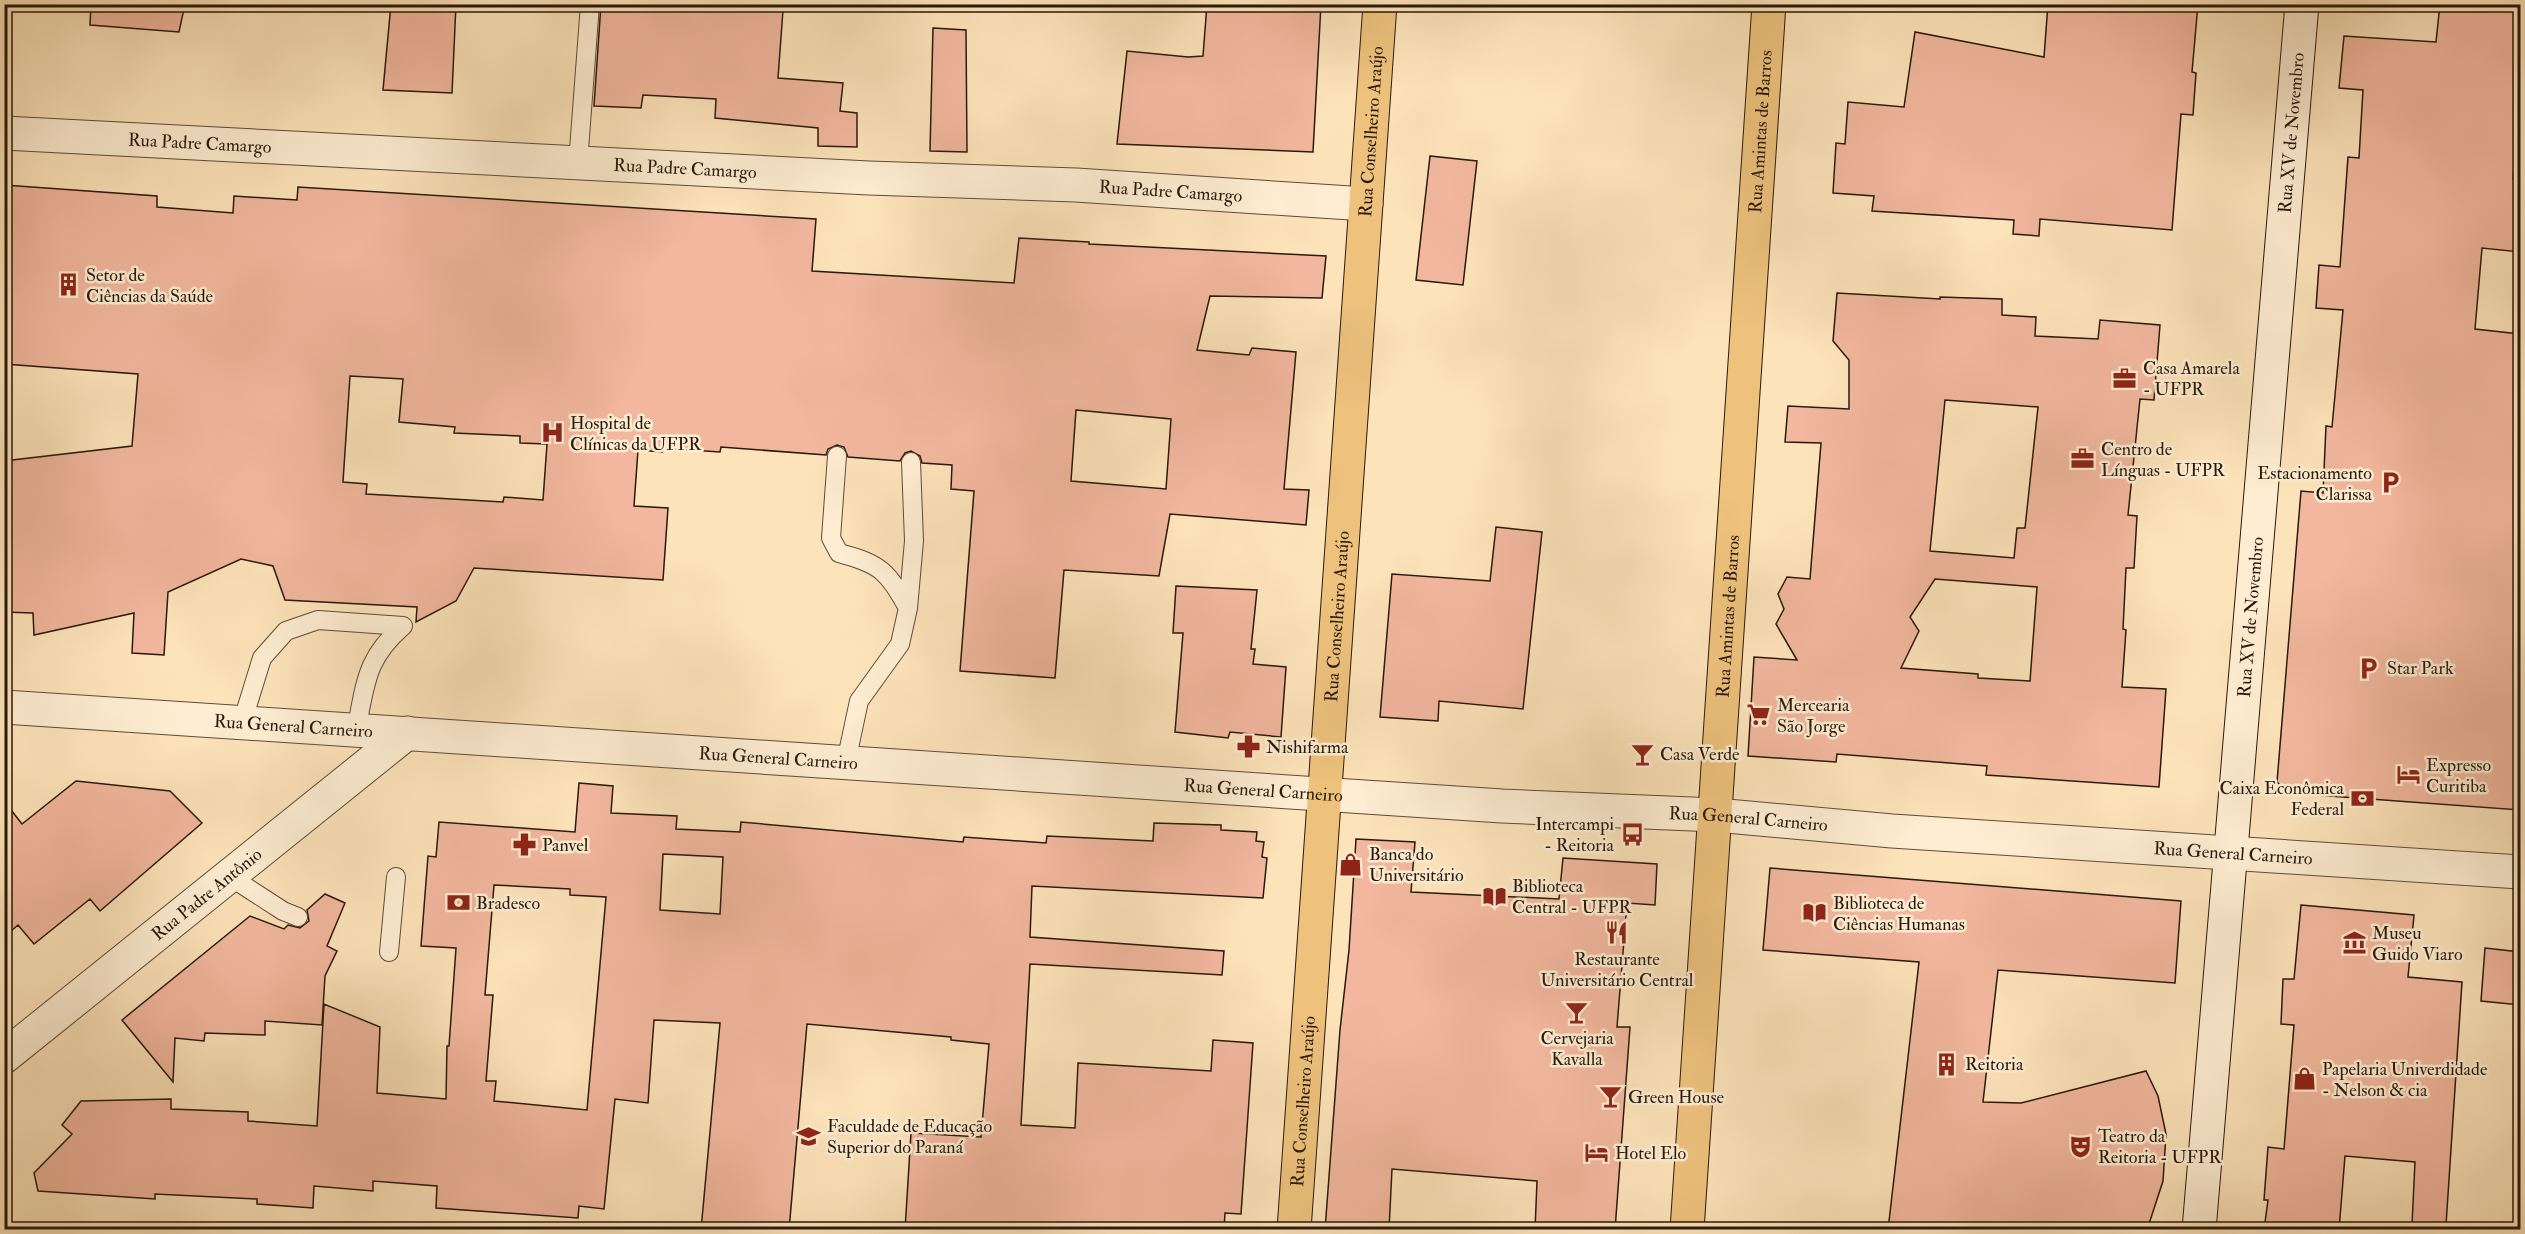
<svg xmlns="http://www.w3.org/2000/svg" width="2525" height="1234" font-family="'IM FELL Double Pica',serif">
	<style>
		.building { fill: #f2b79e; stroke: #28190a; stroke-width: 1.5; fill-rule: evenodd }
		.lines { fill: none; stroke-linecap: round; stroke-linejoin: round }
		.service-casing { stroke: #5d4c36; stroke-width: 20 }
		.minor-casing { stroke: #5d4c36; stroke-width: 35 }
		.secondary-casing { stroke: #28190a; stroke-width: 35 }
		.primary-casing { stroke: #28190a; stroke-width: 35 }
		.service { stroke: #feedd2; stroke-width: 18 }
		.minor { stroke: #feedd2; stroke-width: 33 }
		.secondary { stroke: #feedd2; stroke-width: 33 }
		.primary { stroke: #eec27d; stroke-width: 33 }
		.labels { text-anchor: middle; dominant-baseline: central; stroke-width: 5; stroke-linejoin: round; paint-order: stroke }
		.street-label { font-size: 18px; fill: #28190a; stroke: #feedd2 }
		.poi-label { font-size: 18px; fill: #28190a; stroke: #feedd2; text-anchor: start }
	</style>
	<rect width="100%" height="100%" fill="#fde3ba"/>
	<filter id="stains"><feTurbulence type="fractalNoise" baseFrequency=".00333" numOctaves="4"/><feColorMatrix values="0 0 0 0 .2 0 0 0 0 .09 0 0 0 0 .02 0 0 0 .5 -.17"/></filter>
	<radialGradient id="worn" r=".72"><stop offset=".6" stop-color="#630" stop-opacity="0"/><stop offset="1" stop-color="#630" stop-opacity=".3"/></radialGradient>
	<path class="building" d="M91,4h94l-6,28 -89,-7z
		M391,4h65l-4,89 -69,-3z
		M601,4h113l69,6 -5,68 65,5 -3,28 17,2v34l-39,-1v-18l-103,-10 1,-19 -73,-4 -2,13 -47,-2z
		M1207,4h114l-8,148 -196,-8 10,-93 61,6 15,-1z
		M2048,4h150l-6,68 4,1 -3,42 -12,-1 -9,116 -132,-11 -1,17 -26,-2 1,-14 -142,-9 2,-15 -41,-3 3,-50 9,1 3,-42 56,5 11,-75 129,25z
		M2440,4h80v78l-7,97h7v73l-38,-4 -7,81 45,5v476l-232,-17 -11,-11 24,-291 22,2 3,-67 6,1 11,-117 -27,-2 3,-43 21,2 8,-110 11,1 4,-68 -24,-2 5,-52 92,6z
		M933,28l33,2 1,122 -37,-1z
		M1430,156l47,5 -14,124 -47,-5z
		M4,185l153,11v11l76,6 1,-17 63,4 1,-13 518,32 -4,52 202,12 5,-45 70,4v2l237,12 -4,42 -112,-2 -13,54 52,5 3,-7 44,4 -12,137 25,1 -3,35 -136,-11 -11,62 -95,-6 -9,108 -95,-7 14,-180 -23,-2 1,-24 -30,-2 -2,-7 -9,-5 -6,2 -5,8 -52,-4 -4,-10 -7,-2 -9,4 -2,6 -105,-8 -1,5 -59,-4 1,4 -24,-2 -4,56 34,2 -5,72 -189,-12 -18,33 -40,21 1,-15 -132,-7 -12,-34 -32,-7 -73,33 -4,63 -32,-2 2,-40 -100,22 -1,-22 -29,-1v-151l128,-15 6,-72 -134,-10zM350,376l53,3 -4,43 56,5 -1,6 66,3v7l27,1 -4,56 -39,-3 -1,5 -137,-8 1,-10 -24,-2zM1076,410l95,9 -5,70 -95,-8z
		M1837,293l103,6v-2l62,2v16l34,2 -1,19 63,3 2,-19 60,5 -6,75 -14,-1 -12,116 9,1 -3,52h-8l-3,61 3,1 -4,57 44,2 -7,98 -173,-12 1,-9 -150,-12 -1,8 -88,-6 6,-99 43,3 -21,-36 8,-15 -6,-15 9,-17 23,2 11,-136 -36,-1 3,-36 61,3v-49l-16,-19zM1945,400l93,7 -13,121h-8l-3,30 -84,-7zM1935,579l102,8 -7,94 -52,-3v-4l-77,-6 18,-37 -9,-14z
		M1496,527l46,5 -19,177 -84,-8 -1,20 -58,-4 12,-143 98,7z
		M1176,586l81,4 -6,59h4l-2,15 33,3 -5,70 -51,-5 -2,6 -53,-6 8,-99h-10z
		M76,781l94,10 32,32 -102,88 -10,-12 -56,45 -16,-19 -14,12v-136l18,23z
		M579,783l34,3 -2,27 66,3 -1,13 64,3 1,-10 222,20 1,-5 82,6 1,-7 106,5 1,-18 67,2v5l36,2 -1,9 8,1 -2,15 5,1 -4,40 -231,-12 -2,51 194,14 -2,24 -192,-11 -9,161 54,3 3,-65 133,8 2,-31 40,3 -12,171 -16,-1 -1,17h-319l6,-97 70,4 8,-93 -38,-4v-3l-144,-13 -18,206h-88l19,-207 -66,-3 -6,83 -33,-4 -11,110 -25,-3 -1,12 -142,-10 1,-22 -64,-5v10l-59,-5 -1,22 -56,-4v-5l-102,-5v5l-117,-8 -4,-18 38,-39 -10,-9 19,-24 90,-2v10l77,3v9l69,5 7,-122 56,23 -3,66 69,6 1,-53h2l7,-98 -35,-2 7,-90 8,1 3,-35 136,10zM663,854l60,3 -3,57 -60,-4zM494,885l76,4v6l36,2 -19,213 -93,-9 2,-20h-10l7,-86h-8z
		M1356,839l59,3 -4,50 148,7 4,-41 94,6 -2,41 -28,-2 -10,124h13l-15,203h-80l2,-49 -145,-12 -3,61h-64l15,-200 9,-80z
		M1770,868l411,33 -6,82 -177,-13 -15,132 38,1 125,-32 12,25 8,38 -3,47 -16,49h-259l31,-268 -156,-12z
		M325,894l20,9 -18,43 10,5 -12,25 -3,49 -57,-4v14l-60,-2 -1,8 -29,-3 -2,44 -51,-62 128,-104 34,13 4,-4 12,3 9,-7 -2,-11z
		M2301,905l113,10 -6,62 54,5 -16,243h-34l3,-63 -70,-6 -6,74h-75l4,-30h-4l4,-53 16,2 10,-124 -13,-1 2,-45h11z
		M2485,948l35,4v53l-39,-4z"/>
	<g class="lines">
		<defs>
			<path id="service" d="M578,163l12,-159
				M837,456l-6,82 8,15c42,11 48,18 69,55
				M242,723l20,-65 24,-27 32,-11 85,6
				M356,730c10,-47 9,-71 47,-104
				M846,762l13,-61 41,-57 8,-36 6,-67 -3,-79
				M229,876l54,35 15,6
				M389,952l7,-75"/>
			<g id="minor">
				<path id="s1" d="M4,133l865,45 207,7 290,19"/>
				<path id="s2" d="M4,707l1498,99 214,9 176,16 628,41"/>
				<path id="s3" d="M4,1057l403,-324"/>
			</g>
			<g id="secondary">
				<path id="s4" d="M2199,1230l103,-1226"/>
			</g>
			<g id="primary">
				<path id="s5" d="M1294,1230l86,-1226"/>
				<path id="s6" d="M1687,1230l82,-1226"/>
			</g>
		</defs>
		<use href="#service" class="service-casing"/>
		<use href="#minor" class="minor-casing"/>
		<use href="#secondary" class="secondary-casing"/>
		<use href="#primary" class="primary-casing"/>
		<use href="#service" class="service"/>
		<use href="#minor" class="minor"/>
		<use href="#secondary" class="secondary"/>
		<use href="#primary" class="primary"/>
	</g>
	<defs>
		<symbol id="building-bare" viewBox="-9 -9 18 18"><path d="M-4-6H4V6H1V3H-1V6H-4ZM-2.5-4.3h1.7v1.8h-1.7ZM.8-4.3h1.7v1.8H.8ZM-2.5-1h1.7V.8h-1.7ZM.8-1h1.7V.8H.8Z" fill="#8f2418" stroke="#feedd2" stroke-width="2.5" paint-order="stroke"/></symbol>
		<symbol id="office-bare" viewBox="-9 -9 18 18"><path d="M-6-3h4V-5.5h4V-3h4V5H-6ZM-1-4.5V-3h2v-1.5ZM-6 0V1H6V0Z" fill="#8f2418" stroke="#feedd2" stroke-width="2.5" paint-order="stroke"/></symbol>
		<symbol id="hospital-bare" viewBox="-9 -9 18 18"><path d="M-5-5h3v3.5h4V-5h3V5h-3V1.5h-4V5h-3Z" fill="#8f2418" stroke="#feedd2" stroke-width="2.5" paint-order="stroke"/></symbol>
		<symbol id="parking-bare" viewBox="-9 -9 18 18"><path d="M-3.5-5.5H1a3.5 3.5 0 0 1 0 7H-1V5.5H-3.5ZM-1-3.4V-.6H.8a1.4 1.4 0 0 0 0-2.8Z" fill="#8f2418" stroke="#feedd2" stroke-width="2.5" paint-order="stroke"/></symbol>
		<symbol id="supermarket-bare" viewBox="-9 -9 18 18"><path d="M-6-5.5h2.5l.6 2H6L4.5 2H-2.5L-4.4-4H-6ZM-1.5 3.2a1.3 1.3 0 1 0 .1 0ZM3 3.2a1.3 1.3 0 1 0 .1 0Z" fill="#8f2418" stroke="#feedd2" stroke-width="2.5" paint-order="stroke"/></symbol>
		<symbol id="pharmacy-bare" viewBox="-9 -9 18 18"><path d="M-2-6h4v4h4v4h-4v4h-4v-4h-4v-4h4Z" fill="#8f2418" stroke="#feedd2" stroke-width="2.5" paint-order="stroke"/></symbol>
		<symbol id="bar-bare" viewBox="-9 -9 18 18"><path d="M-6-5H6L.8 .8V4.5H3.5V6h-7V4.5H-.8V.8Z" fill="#8f2418" stroke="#feedd2" stroke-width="2.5" paint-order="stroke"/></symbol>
		<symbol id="hotel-bare" viewBox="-9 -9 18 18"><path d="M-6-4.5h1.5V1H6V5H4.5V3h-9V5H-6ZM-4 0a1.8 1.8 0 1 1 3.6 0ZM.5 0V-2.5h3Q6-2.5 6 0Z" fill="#8f2418" stroke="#feedd2" stroke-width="2.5" paint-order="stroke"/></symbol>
		<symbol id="bank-bare" viewBox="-9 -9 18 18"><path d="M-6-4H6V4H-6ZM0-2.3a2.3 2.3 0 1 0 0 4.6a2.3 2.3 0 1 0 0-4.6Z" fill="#8f2418" stroke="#feedd2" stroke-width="2.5" paint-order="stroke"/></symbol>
		<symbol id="bus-bare" viewBox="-9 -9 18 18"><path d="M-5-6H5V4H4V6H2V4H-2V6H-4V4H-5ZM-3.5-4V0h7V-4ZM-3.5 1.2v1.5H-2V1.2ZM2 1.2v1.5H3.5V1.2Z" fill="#8f2418" stroke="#feedd2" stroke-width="2.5" paint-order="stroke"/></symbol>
		<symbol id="shop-bare" viewBox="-9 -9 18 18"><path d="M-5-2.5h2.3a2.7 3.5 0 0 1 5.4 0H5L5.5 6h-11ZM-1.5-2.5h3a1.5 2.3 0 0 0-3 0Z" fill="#8f2418" stroke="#feedd2" stroke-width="2.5" paint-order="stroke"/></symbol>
		<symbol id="library-bare" viewBox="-9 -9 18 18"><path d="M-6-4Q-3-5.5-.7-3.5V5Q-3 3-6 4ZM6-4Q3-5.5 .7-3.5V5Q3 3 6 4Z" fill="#8f2418" stroke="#feedd2" stroke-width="2.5" paint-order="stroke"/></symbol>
		<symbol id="restaurant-bare" viewBox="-9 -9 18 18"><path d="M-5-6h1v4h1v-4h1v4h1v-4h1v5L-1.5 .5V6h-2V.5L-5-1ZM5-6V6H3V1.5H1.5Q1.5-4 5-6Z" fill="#8f2418" stroke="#feedd2" stroke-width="2.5" paint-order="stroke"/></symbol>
		<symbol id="museum-bare" viewBox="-9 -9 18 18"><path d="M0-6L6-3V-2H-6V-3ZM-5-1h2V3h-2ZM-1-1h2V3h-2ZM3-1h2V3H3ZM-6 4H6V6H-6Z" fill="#8f2418" stroke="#feedd2" stroke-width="2.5" paint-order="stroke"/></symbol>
		<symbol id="university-bare" viewBox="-9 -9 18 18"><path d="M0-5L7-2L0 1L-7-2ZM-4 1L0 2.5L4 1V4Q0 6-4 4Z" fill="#8f2418" stroke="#feedd2" stroke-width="2.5" paint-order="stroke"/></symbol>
		<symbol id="theatre-bare" viewBox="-9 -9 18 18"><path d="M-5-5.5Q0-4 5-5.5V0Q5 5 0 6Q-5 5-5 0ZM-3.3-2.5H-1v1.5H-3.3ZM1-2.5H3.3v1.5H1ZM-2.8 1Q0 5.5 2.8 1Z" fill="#8f2418" stroke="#feedd2" stroke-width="2.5" paint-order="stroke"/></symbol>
	</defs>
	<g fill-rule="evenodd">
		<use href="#building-bare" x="52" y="268" width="33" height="33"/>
		<use href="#office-bare" x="2108" y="362" width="33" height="33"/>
		<use href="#hospital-bare" x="536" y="416" width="33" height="33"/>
		<use href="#office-bare" x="2066" y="442" width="33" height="33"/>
		<use href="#parking-bare" x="2374" y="466" width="33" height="33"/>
		<use href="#parking-bare" x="2352" y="652" width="33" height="33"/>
		<use href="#supermarket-bare" x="1742" y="698" width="33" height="33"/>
		<use href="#pharmacy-bare" x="1232" y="730" width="33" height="33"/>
		<use href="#bar-bare" x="1626" y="738" width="33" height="33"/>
		<use href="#hotel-bare" x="2392" y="758" width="33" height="33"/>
		<use href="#bank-bare" x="2346" y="782" width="33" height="33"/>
		<use href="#bus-bare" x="1616" y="818" width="33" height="33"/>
		<use href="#pharmacy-bare" x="508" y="828" width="33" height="33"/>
		<use href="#shop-bare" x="1334" y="848" width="33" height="33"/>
		<use href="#library-bare" x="1478" y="880" width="33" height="33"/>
		<use href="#bank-bare" x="442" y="886" width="33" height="33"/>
		<use href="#library-bare" x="1798" y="896" width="33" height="33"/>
		<use href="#restaurant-bare" x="1600" y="916" width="33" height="33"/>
		<use href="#museum-bare" x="2338" y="926" width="33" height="33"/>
		<use href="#bar-bare" x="1560" y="996" width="33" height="33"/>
		<use href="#building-bare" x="1930" y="1048" width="33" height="33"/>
		<use href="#shop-bare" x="2288" y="1062" width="33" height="33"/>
		<use href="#bar-bare" x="1594" y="1080" width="33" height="33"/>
		<use href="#university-bare" x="792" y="1120" width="33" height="33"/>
		<use href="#theatre-bare" x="2064" y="1130" width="33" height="33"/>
		<use href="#hotel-bare" x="1580" y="1136" width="33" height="33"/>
	</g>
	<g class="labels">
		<g class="street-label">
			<text stroke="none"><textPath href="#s5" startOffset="1101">Rua Conselheiro Araújo</textPath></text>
			<text stroke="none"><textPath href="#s6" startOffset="1101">Rua Amintas de Barros</textPath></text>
			<text stroke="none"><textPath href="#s4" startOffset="1101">Rua XV de Novembro</textPath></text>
			<text stroke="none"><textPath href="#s1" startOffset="196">Rua Padre Camargo</textPath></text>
			<text stroke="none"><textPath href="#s1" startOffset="682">Rua Padre Camargo</textPath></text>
			<text stroke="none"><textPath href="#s1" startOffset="1168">Rua Padre Camargo</textPath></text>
			<text stroke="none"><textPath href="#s5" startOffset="615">Rua Conselheiro Araújo</textPath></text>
			<text stroke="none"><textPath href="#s6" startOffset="615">Rua Amintas de Barros</textPath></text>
			<text stroke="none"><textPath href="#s4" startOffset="615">Rua XV de Novembro</textPath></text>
			<text stroke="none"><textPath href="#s2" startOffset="290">Rua General Carneiro</textPath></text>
			<text stroke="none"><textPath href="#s2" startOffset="776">Rua General Carneiro</textPath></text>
			<text stroke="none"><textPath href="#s2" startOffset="1262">Rua General Carneiro</textPath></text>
			<text stroke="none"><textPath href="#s2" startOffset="1748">Rua General Carneiro</textPath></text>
			<text stroke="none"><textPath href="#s2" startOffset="2234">Rua General Carneiro</textPath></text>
			<text stroke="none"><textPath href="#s3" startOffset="260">Rua Padre Antônio</textPath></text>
			<text stroke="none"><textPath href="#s5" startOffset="129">Rua Conselheiro Araújo</textPath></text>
		</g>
		<g class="poi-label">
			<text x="86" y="275">Setor de<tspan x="86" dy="21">Ciências da Saúde</tspan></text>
			<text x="2143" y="368">Casa Amarela<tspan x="2143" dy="21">- UFPR</tspan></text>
			<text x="570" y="423">Hospital de<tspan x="570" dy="21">Clínicas da UFPR</tspan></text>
			<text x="2101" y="449">Centro de<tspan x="2101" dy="21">Línguas - UFPR</tspan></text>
			<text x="2372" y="473" text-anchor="end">Estacionamento<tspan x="2372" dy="21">Clarissa</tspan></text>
			<text x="2387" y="668">Star Park</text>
			<text x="1777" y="705">Mercearia<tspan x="1777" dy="21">São Jorge</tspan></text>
			<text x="1266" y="747">Nishifarma</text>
			<text x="1660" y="754">Casa Verde</text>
			<text x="2426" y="765">Expresso<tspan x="2426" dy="21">Curitiba</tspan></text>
			<text x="2344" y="788" text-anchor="end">Caixa Econômica<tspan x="2344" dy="21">Federal</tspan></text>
			<text x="1614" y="824" text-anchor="end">Intercampi<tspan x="1614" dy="21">- Reitoria</tspan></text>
			<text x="542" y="845">Panvel</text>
			<text x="1369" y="854">Banca do<tspan x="1369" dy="21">Universitário</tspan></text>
			<text x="1512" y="886">Biblioteca<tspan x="1512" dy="21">Central - UFPR</tspan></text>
			<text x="476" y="903">Bradesco</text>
			<text x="1833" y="903">Biblioteca de<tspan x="1833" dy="21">Ciências Humanas</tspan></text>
			<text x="2372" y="933">Museu<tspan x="2372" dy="21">Guido Viaro</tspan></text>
			<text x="1617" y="959" text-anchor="middle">Restaurante<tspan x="1617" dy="21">Universitário Central</tspan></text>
			<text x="1577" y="1038" text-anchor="middle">Cervejaria<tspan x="1577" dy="21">Kavalla</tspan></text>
			<text x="1965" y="1064">Reitoria</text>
			<text x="2322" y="1069">Papelaria Univerdidade<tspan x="2322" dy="21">- Nelson &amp; cia</tspan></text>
			<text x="1628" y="1097">Green House</text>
			<text x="827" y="1126">Faculdade de Educação<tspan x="827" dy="21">Superior do Paraná</tspan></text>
			<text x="2098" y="1136">Teatro da<tspan x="2098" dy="21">Reitoria - UFPR</tspan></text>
			<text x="1615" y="1153">Hotel Elo</text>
		</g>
	</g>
	<rect width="2525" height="1234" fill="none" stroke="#fde3ba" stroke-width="24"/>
	<rect x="6" y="6" width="2513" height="1222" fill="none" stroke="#28190a" stroke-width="3"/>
	<rect x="12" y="12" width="2501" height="1210" fill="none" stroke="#28190a" stroke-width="1.5"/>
	<rect width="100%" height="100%" filter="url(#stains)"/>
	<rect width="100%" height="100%" fill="url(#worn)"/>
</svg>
